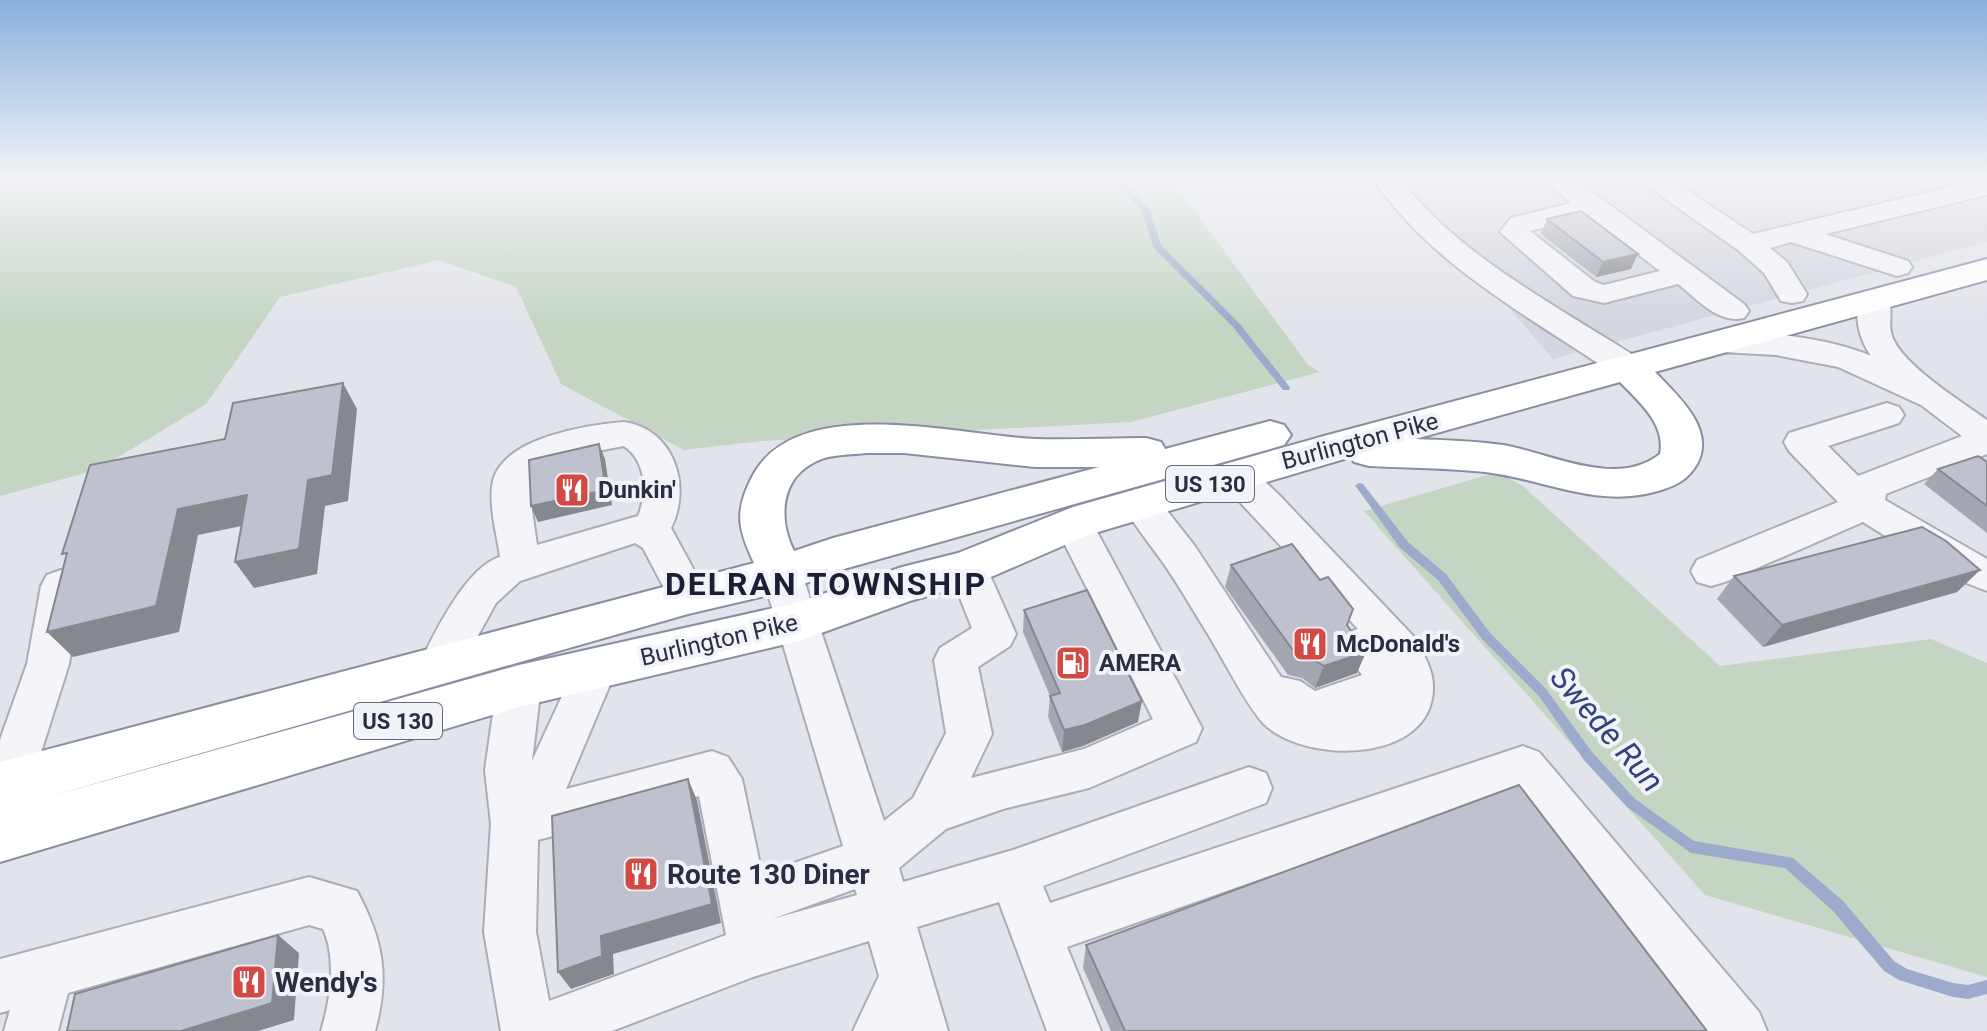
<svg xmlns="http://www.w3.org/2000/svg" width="1987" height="1031" font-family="Roboto,sans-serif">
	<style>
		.built { fill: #d4d6e0 }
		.green { fill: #c4d5c3 }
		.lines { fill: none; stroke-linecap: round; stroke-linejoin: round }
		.stream { fill: #9caacc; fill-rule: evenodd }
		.minor-casing { stroke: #aaadb9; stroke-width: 4 }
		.highway-casing { stroke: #898ea2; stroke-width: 4 }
		.minor { fill: #f5f5f9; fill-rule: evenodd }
		.highway { fill: #fff; fill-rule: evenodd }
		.wall { fill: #a4a7b1 }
		.shaded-wall { fill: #868890 }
		.building { fill: #bfc2ce; stroke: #868890; stroke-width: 2 }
		.labels { text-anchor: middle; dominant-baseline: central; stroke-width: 8; stroke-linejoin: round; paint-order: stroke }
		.shield { fill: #f2f3f8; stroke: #656979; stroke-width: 2 }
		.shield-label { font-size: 22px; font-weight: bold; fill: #292e43 }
		.street-label { font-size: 24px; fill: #292e43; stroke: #f2f3f8 }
		.poi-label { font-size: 24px; font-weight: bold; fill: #292e43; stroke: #f2f3f8; text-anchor: start }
		.near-poi-label { font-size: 28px; font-weight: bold; fill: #292e43; stroke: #f2f3f8; text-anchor: start }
		.district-label { font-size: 32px; font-weight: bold; letter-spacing: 2px; fill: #1b1f34; stroke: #f2f3f8 }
		.near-water-label { font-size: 32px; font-style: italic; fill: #324479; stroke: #f2f3f8 }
	</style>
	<rect width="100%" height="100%" fill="#e2e4eb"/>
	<path class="built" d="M1398,180h589v62l-434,117z"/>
	<path class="green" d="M0,180h1172l136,185 12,7 -189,50 -370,19 -77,9 -123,-66 -45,-97 -77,-27 -159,37 -74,107 -109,66 -97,26z
		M1498,472l26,15 196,179 211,-27 56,24v314l-282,-82 -341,-384z"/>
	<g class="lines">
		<path class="stream" d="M1115,180h7l28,31 11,34 78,78 50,63 1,2 -1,2h-6l-50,-63 -79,-79 -12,-36z
			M1360,483l3,1 45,58 38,32 44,59 56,56 46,63 43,47 59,42 99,17 50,43 51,60 13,8 46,14 15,2 19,-5v14l-19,5 -15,-2 -54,-17 -15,-9 -51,-60 -48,-43 -94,-15 -64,-46 -43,-47 -46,-65 -56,-56 -44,-59 -38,-32 -43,-60 -2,-2 2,-2z"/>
		<defs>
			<path id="minor" d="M1374,180h27c55,74 162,130 240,180l5,8 -5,8 -12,3 -12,-3c-85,-58 -184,-109 -243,-196z
				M1545,180h31l168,124 5,7 -5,7c-26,6 -47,-19 -66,-34l-74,19 -31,-7 -73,-64 11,-14 60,-15zM1588,216l72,55 -56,14 -9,-3 -65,-51z
				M1639,180h32l82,54 227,-54h7v15l-162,39 83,27 4,6 -4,6 -11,3 -106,-34 -21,6 17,14 20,32 -4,7 -11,2 -11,-2 -17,-28 -26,-23z
				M1875,290l11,2c9,13 1,29 6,44 9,28 70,66 95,84v34l-101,40 -1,6 102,59v32l-36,-14 -88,-55 -138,60 -14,4 -14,-4 -6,-11 6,-11 141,-58 -49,-51 -5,-9 5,-9 98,-30 12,4 5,8 -5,8 -71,23 30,30 104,-40 -41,-31 -83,-38 -62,-12 -73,-4 -5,-7 5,-7c43,-11 127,1 168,19 -12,-17 -20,-45 -7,-64z
				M624,422c50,7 68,64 47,106l37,68 -6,11 -14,5 -14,-5 -31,-59 -8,-5 -115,38 -24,22 -41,74 -15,6 -15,-6 -6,-12c15,-31 47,-98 81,-108 -3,-23 -12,-53 -7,-76 10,-43 93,-56 131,-59zM624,446c22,15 24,46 14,70l-101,29 -7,-49 3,-22 38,-18z
				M1237,463l13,4 30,29 135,142c8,16 19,32 18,51 -2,75 -128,75 -169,35 -16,-16 -42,-67 -55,-88 -15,-24 -29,-49 -45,-72 -14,-20 -30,-39 -42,-60l6,-10 13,-4 13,4 40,51 87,132 19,4 15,10 47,-16 -21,-30 6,-12 11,-4 -134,-144 -5,-9 5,-9z
				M1073,509l14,4 115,215 -6,14 -107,46 -86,21 -57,20 -47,39 4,14 110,-32 236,-83 17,6 6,15 -6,15 -223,83 7,17 473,-157 16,6 220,260 8,19h-62l-191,-241 -447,157 34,84h-54l-48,-129 -82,25 31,104h-95l26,-55 -10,-35 -116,36 -141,54h-111l-17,-99 7,-108 -6,-54 12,-84 7,-13 15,-5 15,5 7,13 -9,75 49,-106 15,-5 15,5 6,13 -51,121 146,-38 16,6 14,22 20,95 81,-28 -81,-272 6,-11 14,-4 14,4 6,11 82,247 29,-23 33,-65 -12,-73 6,-12 32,-20 -24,-60 6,-11 14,-4 14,4 34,77 -6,12 -32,21 14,67 -21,44 113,-29 69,-30 -99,-196 5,-10zM699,796l27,139 -177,66 -13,-69 2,-92zM855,889l2,6 -85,24z
				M61,570l14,5 6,11 -12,78 -38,120 -7,15 -16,6 -8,-3v-62l27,-76 14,-78 6,-11z
				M309,877l48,14c26,49 33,85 18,140h-54c9,-30 16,-72 2,-102l-14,-4 -241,68 -10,38h-54l6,-21 -10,3v-54z"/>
			<path id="highway" d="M1987,259v21l-332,92c23,24 61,57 42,92 -9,16 -22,22 -39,27 -62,18 -113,-12 -173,-19 -39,-4 -77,-4 -116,-6l-15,-4 -3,-5 -263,78 -104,45 -74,21 -111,40 -280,66 -519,155v-100l754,-199c-16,-34 -20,-51 -2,-86 44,-86 207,-41 284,-38 37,1 74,-1 110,-1l15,4 4,7 105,-28 14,4 7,10 -7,10 -440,124 -62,23 -94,22 -637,182 468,-131 277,-62 106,-36 56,-14 115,-46 251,-71zM1620,382c19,20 46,42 40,72 -44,35 -109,-1 -157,-9 -29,-4 -59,-5 -88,-6zM866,453h38l131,14h64l-266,71 -39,13c-16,-32 -14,-73 23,-90 13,-7 34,-6 49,-8z"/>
		</defs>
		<use href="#minor" class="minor-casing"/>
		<use href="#highway" class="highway-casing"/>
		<use href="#minor" class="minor"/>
		<use href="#highway" class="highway"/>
	</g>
	<path class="wall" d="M1547,219l84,50 -35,8 -55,-43z
		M1987,462v71l-63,-49 14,-15z
		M1231,565l89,15 27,45 10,48 -42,15 -13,-10 -14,-3 -63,-88z
		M1980,570l-23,22 -194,55 -46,-48 17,-23z
		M1024,610l114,112 -55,24 -21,6 -14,-35 2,-21 -27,-64z
		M1086,945l621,86h-596l-28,-63z"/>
	<path class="shaded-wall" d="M1638,254l-7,15 -35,8 7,-15z
		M343,383l14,26 -9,92 -23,5 -8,68 -63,14 -19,-26 73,-82z
		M599,444l6,15 7,46 -74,17 -7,-16z
		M247,495l18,26 -67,14 -19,97 -106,25 -26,-25 131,-123z
		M1980,570l-23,22 -194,55 19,-22z
		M1366,652l-9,21 -42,15 9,-22z
		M1142,701l-4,21 -55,24 -21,6 2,-22z
		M688,779l9,21 24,123 -108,31 1,20 -43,15 -13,-17 43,-36z
		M278,935l21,18 -5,67 -36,11h-77z"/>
	<path class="building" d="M1581,211l57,43 -35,8 -56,-43z
		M343,383l-11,92 -24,5 -9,69 -64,13 12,-67 -69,14 -22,97 -109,26 20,-79 -5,1 28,-89 135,-26 8,-36z
		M599,444l7,46 -75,16 -2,-46z
		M1978,456l9,6v44l-49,-37z
		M1922,527l24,14 34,29 -198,55 -48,-49z
		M1292,544l28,36 8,-3 25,32 -6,16 19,27 -42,14 -15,-9 -14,-4 -64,-88z
		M1087,590l55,111 -57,24 -21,5 -14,-34 10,-3 -36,-83z
		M688,779l24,125 -111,32 1,20 -44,16 -6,-156z
		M1519,785l188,246h-582l-39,-86z
		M278,935l-6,68 -91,28h-114l8,-37z"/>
	<linearGradient id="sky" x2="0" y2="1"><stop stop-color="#89b0dd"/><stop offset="0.55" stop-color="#f2f3f6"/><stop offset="1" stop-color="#f2f3f6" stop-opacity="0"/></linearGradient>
	<rect width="1987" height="325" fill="url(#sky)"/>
	<defs>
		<symbol id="restaurant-square" viewBox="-11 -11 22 22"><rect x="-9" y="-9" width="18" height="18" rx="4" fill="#d34944" stroke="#f2f3f8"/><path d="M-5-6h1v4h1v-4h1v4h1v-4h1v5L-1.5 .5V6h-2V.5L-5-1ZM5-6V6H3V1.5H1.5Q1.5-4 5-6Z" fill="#fff"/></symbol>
		<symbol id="fuel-square" viewBox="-11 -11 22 22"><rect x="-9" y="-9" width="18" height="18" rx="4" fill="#d34944" stroke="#f2f3f8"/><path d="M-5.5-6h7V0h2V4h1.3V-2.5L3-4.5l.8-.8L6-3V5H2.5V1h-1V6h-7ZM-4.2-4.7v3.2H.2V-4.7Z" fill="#fff"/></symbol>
	</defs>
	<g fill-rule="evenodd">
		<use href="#restaurant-square" x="552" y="470" width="40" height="40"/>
		<use href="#restaurant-square" x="1290" y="624" width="40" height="40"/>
		<use href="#fuel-square" x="1053" y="643" width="40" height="40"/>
		<use href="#restaurant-square" x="621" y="854" width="40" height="40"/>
		<use href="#restaurant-square" x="229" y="962" width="40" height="40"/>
	</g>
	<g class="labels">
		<g class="shield">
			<rect x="1166" y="466" width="88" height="36" rx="6"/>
			<rect x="354" y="703" width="88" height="36" rx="6"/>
		</g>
		<g class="shield-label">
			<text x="1210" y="484">US 130</text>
			<text x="398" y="721">US 130</text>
		</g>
		<g class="street-label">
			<text transform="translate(1360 441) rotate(-15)">Burlington Pike</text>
			<text transform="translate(719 640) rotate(-13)">Burlington Pike</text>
		</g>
		<g class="poi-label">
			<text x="598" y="490">Dunkin'</text>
			<text x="1336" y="644">McDonald's</text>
			<text x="1099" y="663">AMERA</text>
		</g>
		<g class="near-poi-label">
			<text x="667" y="874">Route 130 Diner</text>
			<text x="275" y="982">Wendy's</text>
		</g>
		<g class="district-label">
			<text x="826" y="584">DELRAN TOWNSHIP</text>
		</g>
		<g class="near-water-label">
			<text transform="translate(1607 729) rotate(49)">Swede Run</text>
		</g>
	</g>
</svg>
